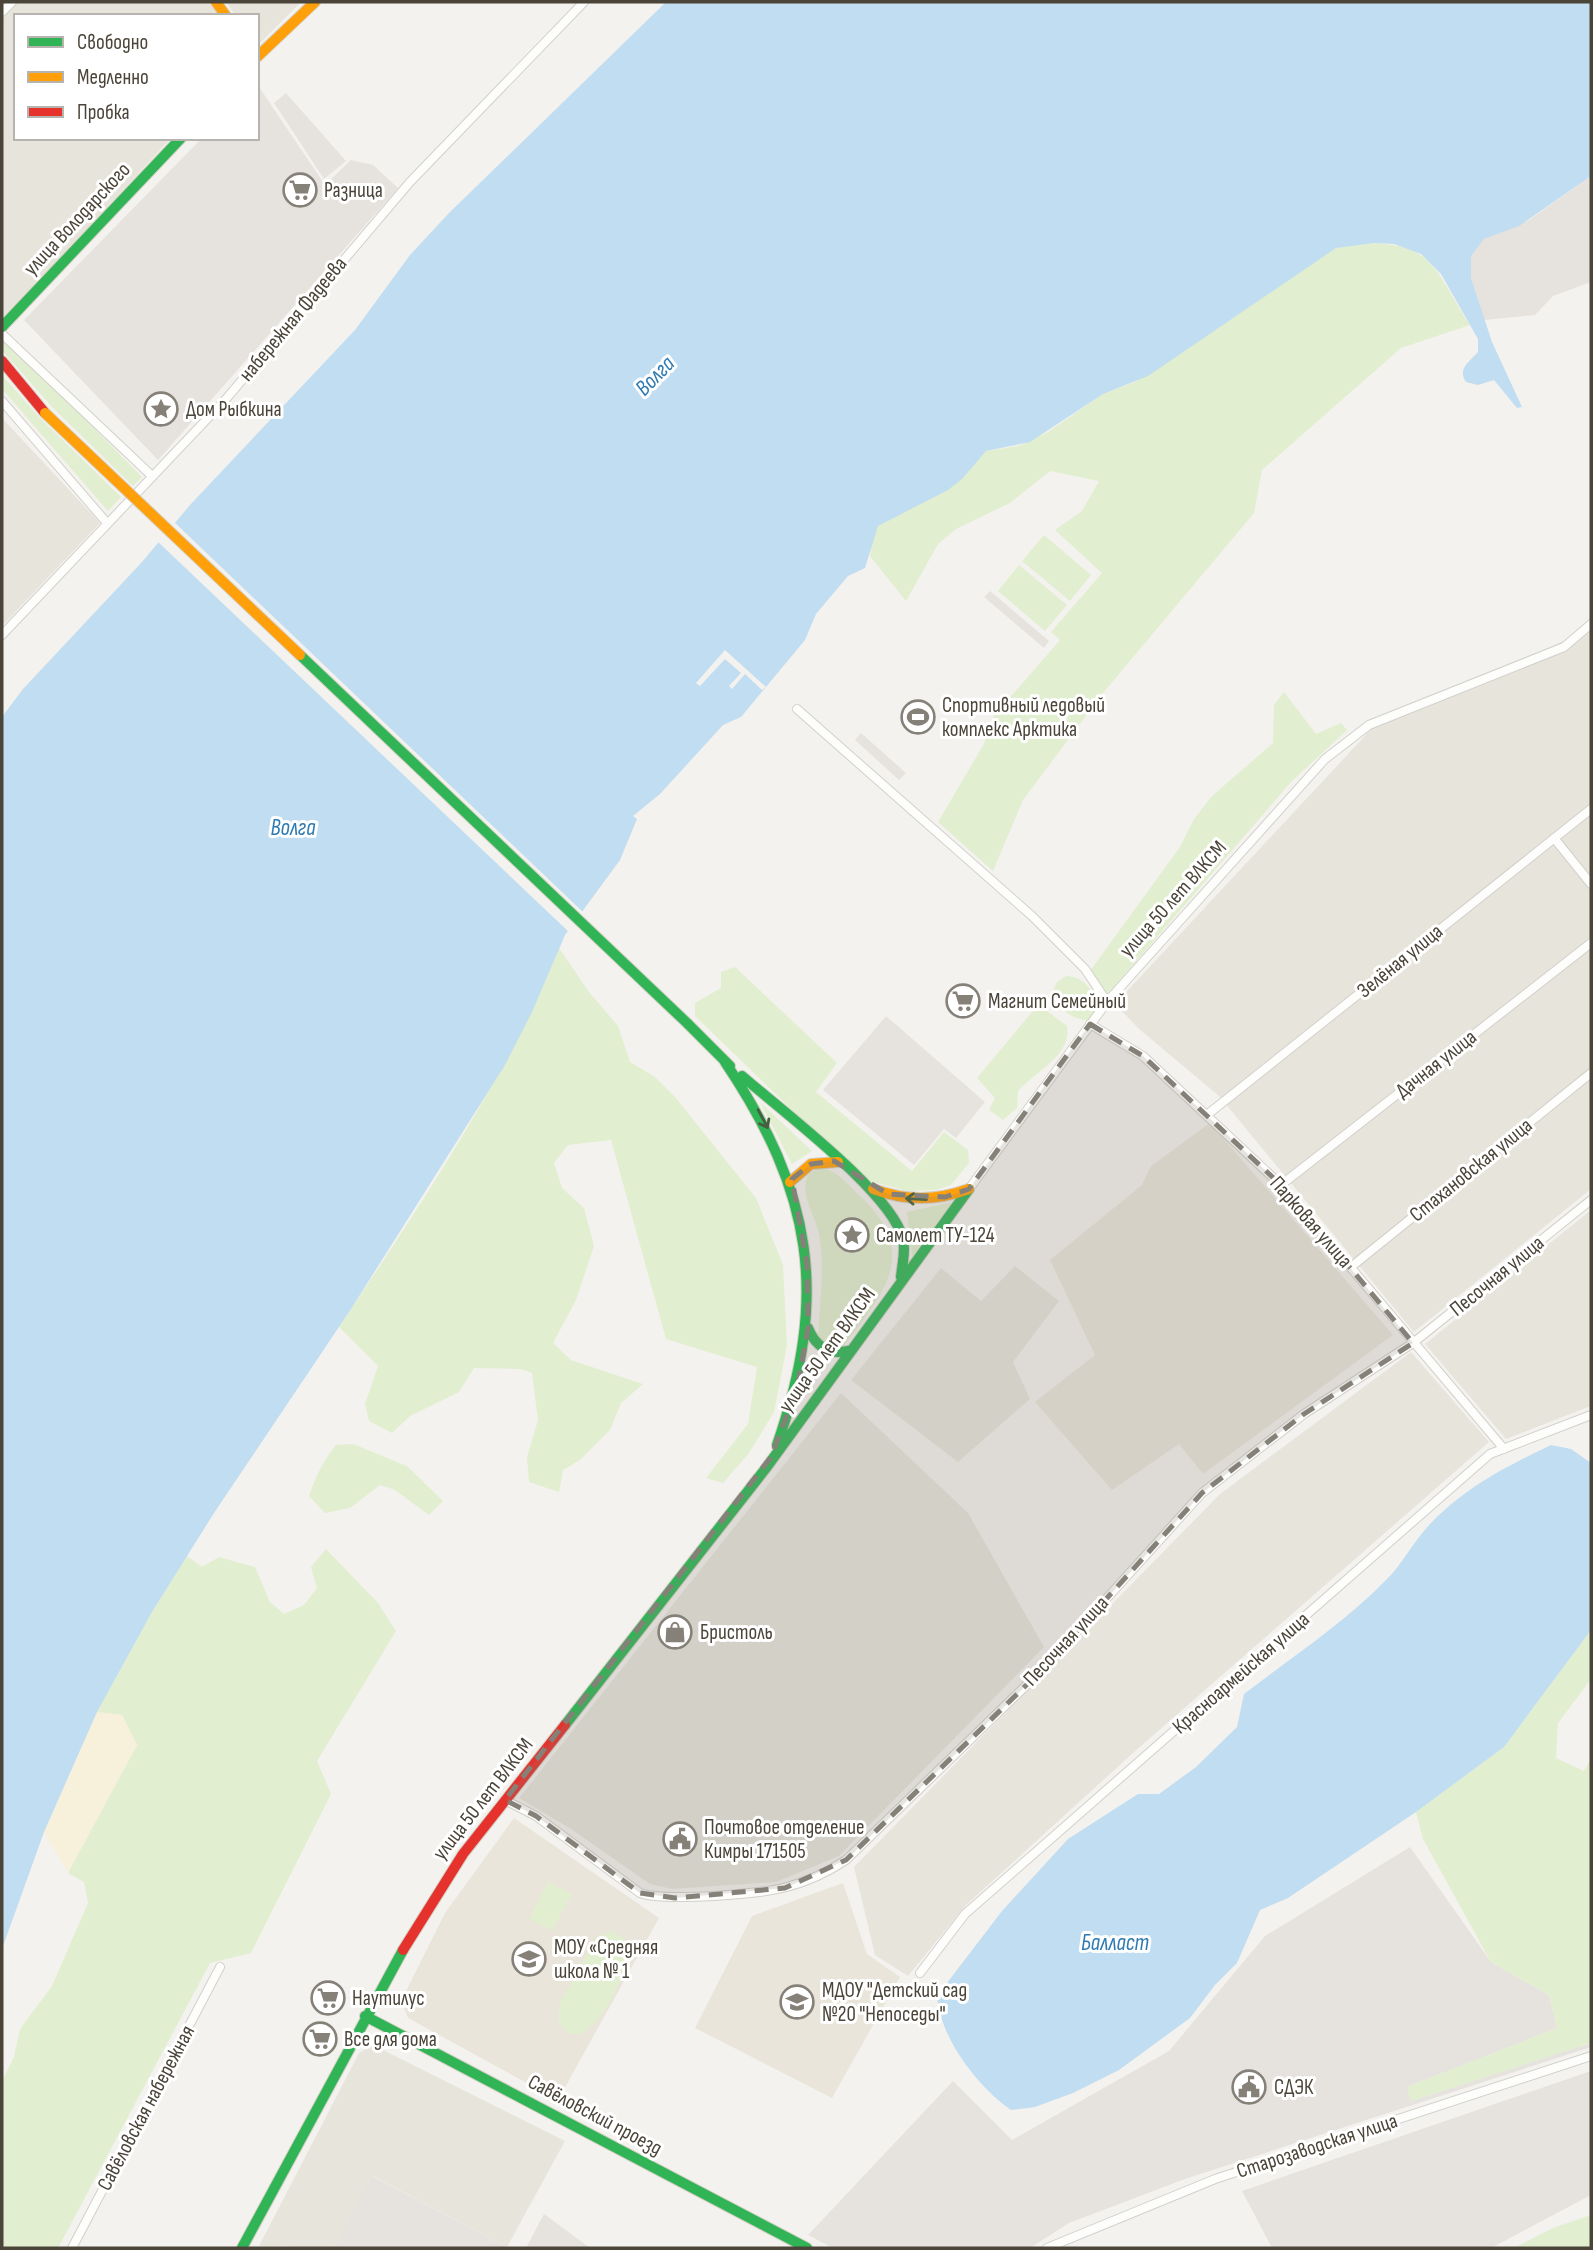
<svg xmlns="http://www.w3.org/2000/svg" width="1593" height="2250" font-family="'Sofia Sans Condensed',sans-serif">
	<style>
		.residential { fill: #e7e4dc }
		.industrial { fill: #e6e2de }
		.education { fill: #eae5da }
		.green { fill: #e1eecf }
		.sand { fill: #f7f0da }
		.parking { fill: #e6e3df }
		.water { fill: #c0ddf1 }
		.pier { fill: #f4f2ee }
		.lines { fill: none; stroke-linecap: round; stroke-linejoin: round }
		.street-casing { stroke: #d2d0cb; stroke-width: 10 }
		.fast-casing { stroke: #d3cfc5; stroke-width: 12 }
		.slow-casing { stroke: #d3cfc5; stroke-width: 12 }
		.jam-casing { stroke: #d3cfc5; stroke-width: 12 }
		.street { stroke: #fdfdfc; stroke-width: 8 }
		.fast { stroke: #30b455; stroke-width: 10 }
		.slow { stroke: #ff9f0a; stroke-width: 10 }
		.jam { stroke: #e5322d; stroke-width: 10 }
		.fast-bridge-casing { stroke: #d3cfc5; stroke-width: 12; stroke-linecap: butt }
		.slow-bridge-casing { stroke: #d3cfc5; stroke-width: 12; stroke-linecap: butt }
		.fast-bridge { stroke: #30b455; stroke-width: 10 }
		.slow-bridge { stroke: #ff9f0a; stroke-width: 10 }
		.oneway { stroke: #446040 }
		.marked { fill: #868178; fill-opacity: 0.2; stroke: #868178; stroke-width: 5; stroke-dasharray: 14 9; stroke-linejoin: round }
		.labels { text-anchor: middle; dominant-baseline: central; stroke-width: 6; stroke-linejoin: round; paint-order: stroke }
		.poi-label { font-size: 21px; fill: #4b4439; stroke: #fff; text-anchor: start }
		.street-label { font-size: 21px; fill: #4b4439; stroke: #fff }
		.water-label { font-size: 23px; font-style: italic; fill: #2e7ab2; stroke: #fff }
	</style>
	<rect width="100%" height="100%" fill="#f4f2ee"/>
	<path class="residential" d="M8,2h202l9,14h-203v122h155l-169,183v-313z
		M226,2h75l-44,44v-30h-21z
		M2,418l98,105 -98,103z
		M1591,629v560l-177,143 -195,-236 -80,-67 -24,-25 261,-280z
		M1591,1210v196l-85,33 -81,-95z
		M1015,1266l44,35 -46,61 17,37 -72,63 -107,-82 90,-112 40,33z
		M1411,1352l78,90 -356,311 -167,152 -58,71 -33,-21 -21,-88 366,-373z
		M841,1393l127,120 76,134 -205,209 -63,26 -104,7 -22,-5 -79,-55 -52,-31z
		M373,2045l192,96 -58,106 -134,-71 -39,72 -75,-2 100,-193z"/>
	<path class="industrial" d="M257,84l68,101 26,-25 22,5 25,23 -240,272 -134,-140 178,-182h55z
		M1591,176v106l-38,14 -18,19 -51,5 -13,-42v-22l5,-8 8,-9 45,-19z
		M1410,1847l81,115 58,33 8,33 -150,59 4,14 163,-53 17,-4v3l-406,132 -116,44 -39,25h-197l-25,-13 145,-154 59,59 157,-89 96,-115z
		M1591,2071v124l-100,53h-219l-30,-57z
		M372,2176l135,71v1h-173z
		M544,2214l46,34h-64z"/>
	<path class="education" d="M1210,1123l183,212 -190,139 -24,-30 -67,46 -77,-88 60,-47 -45,-95 92,-75 9,-19z
		M514,1818l145,100 -101,182 -150,-82 -7,-17 44,-88z
		M843,1883l24,71 33,23 -68,121 -137,-70 57,-112z"/>
	<path class="green" d="M1354,243c82,-2 77,23 116,82l-69,23 -139,122 -8,43 -151,180 -80,107 -30,71 -55,-49 46,-78 10,-28 66,-76 -9,-8 51,-59 -47,-43 27,-19 17,-30 -49,-10 -40,32 -54,26 -18,15 -32,57 -36,-45c2,-10 2,-23 9,-31 12,-13 50,-23 68,-35 16,-11 25,-26 39,-39l32,-5 30,-14 55,-38 32,-12 178,-121 23,-13z
		M6,339l136,138 -9,9 -81,-79 -50,-57v-7z
		M2,375l38,43 81,79 -13,14 -106,-122z
		M1044,535l47,40 -21,26 -48,-40z
		M1019,565l48,40 -22,26 -47,-40z
		M1284,692l32,42 25,-11 6,7 -56,52 -184,213 -17,-24 90,-124 14,-28 18,-23 61,-53 1,-38z
		M559,948l30,44 29,34 12,36 25,15 20,20 81,101 27,67 4,80 -13,67 -25,41 -26,30 -17,-5 42,-54 9,-57 -91,-28 -55,-199 -43,5 -14,18 8,25 22,20 10,38 -18,54 -23,43 18,17 72,24 -22,19 -11,27 -30,30 -17,10 -4,22 -30,-10 -2,-25 11,-37 -6,-47 -12,-4 -46,-1 -15,24 -49,24 -18,17 -23,-12 -4,-17 13,-38 -39,-39c81,-121 164,-244 220,-379z
		M735,967l102,96 -21,29 96,79 32,-39 24,18 1,13 -18,22 -15,5 -29,1 -38,-10 -25,-21 -149,-144v-13l26,-15v-16z
		M1066,976c23,0 36,26 25,44 -17,2 -37,-13 -37,-31l3,-7z
		M1044,1009l23,17c5,29 -31,45 -49,65l-1,17 -14,12 -14,-10 6,-12 -18,-20 55,-66z
		M760,1102l52,49 -20,13z
		M822,1168c16,3 26,17 38,28 61,57 24,96 -16,150 -13,2 -19,0 -26,-12 2,-33 7,-67 1,-100 -3,-16 -17,-36 -13,-53 2,-9 8,-11 16,-13z
		M952,1202l-40,55 -5,-45z
		M353,1444l54,22 36,35 -14,14 -34,-25 -15,-5 -30,23 -25,5 -16,-17c7,-20 14,-35 27,-51z
		M326,1549l52,54 18,28 -79,130 14,33 -80,159 -41,10 -152,285h-56v-167l12,-24 6,-28 32,-43 36,-83 -4,-21 -16,-9 69,-128 -15,-30 -25,-3 55,-100 35,-56 15,11 17,-10 36,10 15,35 14,12 20,-9 13,-17 -6,-21z
		M1591,1630v49l-33,44 -2,35 28,13 7,-12v284l-180,58 -4,-14 150,-59 -8,-33 -58,-33 -68,-123 -7,-27 88,-65z
		M548,1882l24,12 -20,37 -23,-12z
		M613,1931l14,10c3,5 4,10 2,16 -5,21 -44,110 -70,65v-17l37,-68z
		M1591,2215v33h-77l39,-20z"/>
	<path class="sand" d="M97,1712l25,3 15,30 -69,128 -24,-41z"/>
	<path class="parking" d="M286,93l60,68 -22,18 -50,-76z
		M990,591l59,50 -5,7 -60,-51z
		M861,733l45,40 -7,7 -44,-40z
		M886,1016l99,86 -29,36 -12,-9 -30,36 -91,-75z"/>
	<path class="water" d="M666,2h925v174l-72,50 -35,13 -13,17v22l21,64 30,65 -5,1 -23,-28 -16,5 -12,-3c-9,-13 3,-20 12,-30v-13l-37,-65 -20,-20 -27,-10 -20,-1 -38,5 -188,128 -45,18 -73,48 -44,9 -24,28 -14,11 -70,36 -13,42 -17,8 -32,38 -11,26 -64,77 -18,8 -63,69 -27,22 4,3 -17,41 -55,75 -33,77 -27,53 -154,244 -137,204 -62,99 -55,100 -53,120 -42,117v-1232l21,-28 119,-127 48,-57 165,-175 55,-75 39,-42z
		M1551,1445l20,4 20,14v167l-87,117 -88,65 -128,86 -28,12 -23,53 -22,22 -25,33 -71,52 -46,23 -38,14 -24,3c-33,-23 -71,-72 -74,-114l65,-85 66,-72 70,-45h21l37,-27 41,-40 7,-33c48,-37 99,-70 141,-113 18,-17 29,-41 46,-58 38,-38 73,-55 120,-78z"/>
	<path class="pier" d="M172,520l412,393 -14,20 -414,-393z
		M725,650l41,37 -4,3 -17,-16 -13,15 -3,-3 12,-13 -16,-14 -25,27 -4,-3z"/>
	<g class="lines">
		<defs>
			<path id="street" d="M2,12l10,-10
				M2,334l149,141
				M2,401l105,122
				M2,635l224,-236 184,-217 174,-180
				M797,709l235,207 53,53 22,33
				M1554,838l37,46
				M1090,1024l53,32 138,129 223,264
				M1208,1114l383,-305
				M1281,1185l310,-242
				M969,1189l138,-187 218,-243 44,-34 195,-78 27,-23
				M1351,1267l240,-194
				M505,1800l31,16 104,77c25,9 121,1 147,-6 22,-6 41,-15 59,-27l196,-190 160,-177 102,-79 109,-71 178,-143
				M920,1973l45,-59 525,-460 101,-39
				M72,2248l148,-281
				M1047,2248l168,-69 376,-123"/>
			<path id="fast" d="M2,327l179,-189
				M687,1023l43,43
				M725,1062c88,131 104,233 52,383
				M742,1076c39,34 150,117 161,163 3,11 -1,27 -2,38
				M808,1328c8,20 23,28 44,22
				M565,1725l201,-257 203,-279
				M365,2016l442,232
				M242,2248l161,-298"/>
			<path id="slow" d="M216,2l10,14
				M257,57l58,-55
				M790,1182l21,-18 27,-2
				M873,1189c33,12 63,12 96,0"/>
			<path id="jam" d="M2,361l43,52
				M403,1950l60,-96 102,-129"/>
		</defs>
		<use href="#street" class="street-casing"/>
		<use href="#fast" class="fast-casing"/>
		<use href="#slow" class="slow-casing"/>
		<use href="#jam" class="jam-casing"/>
		<use href="#street" class="street"/>
		<use href="#fast" class="fast"/>
		<use href="#slow" class="slow"/>
		<use href="#jam" class="jam"/>
		<defs>
			<path id="fast-bridge" d="M300,655l387,368"/>
			<path id="slow-bridge" d="M45,413l255,242"/>
		</defs>
		<use href="#fast-bridge" class="fast-bridge-casing"/>
		<use href="#slow-bridge" class="slow-bridge-casing"/>
		<use href="#fast-bridge" class="fast-bridge"/>
		<use href="#slow-bridge" class="slow-bridge"/>
	</g>
	<defs><path id="oneway-shaft" d="M-6 0H5M1.5-3L5.5 0L1.5 3" fill="none" stroke-width="1.6" stroke-linecap="round" stroke-linejoin="round" transform="scale(1.75)"/></defs>
	<g class="oneway">
		<use href="#oneway-shaft" transform="translate(763 1119) rotate(62)"/>
		<use href="#oneway-shaft" transform="translate(916 1199) rotate(-177)"/>
	</g>
	<path class="marked" d="M1090,1024l53,32 138,129 132,158 -109,71 -102,79 -160,177 -196,190 -61,28 -110,10 -35,-5 -104,-77 -31,-16 266,-343 26,-69 11,-60 -1,-63 -15,-86 19,-15 23,-3 54,33 57,3 24,-8z"/>
	<defs>
		<symbol id="supermarket-ring" viewBox="-11 -11 22 22"><circle r="9.5" fill="#fff" stroke="#868178" stroke-width="1.5"/><path d="M-6-5.5h2.5l.6 2H6L4.5 2H-2.5L-4.4-4H-6ZM-1.5 3.2a1.3 1.3 0 1 0 .1 0ZM3 3.2a1.3 1.3 0 1 0 .1 0Z" fill="#868178"/></symbol>
		<symbol id="sight-ring" viewBox="-11 -11 22 22"><circle r="9.5" fill="#fff" stroke="#868178" stroke-width="1.5"/><path d="M0-6L1.8-2.2L6-1.7L2.9 1.2L3.7 5.4L0 3.3L-3.7 5.4L-2.9 1.2L-6-1.7L-1.8-2.2Z" fill="#868178"/></symbol>
		<symbol id="stadium-ring" viewBox="-11 -11 22 22"><circle r="9.5" fill="#fff" stroke="#868178" stroke-width="1.5"/><path d="M0-5a6.5 5 0 1 0 0 10a6.5 5 0 1 0 0-10ZM-3.5-1.8h7v3.6h-7Z" fill="#868178"/></symbol>
		<symbol id="shop-ring" viewBox="-11 -11 22 22"><circle r="9.5" fill="#fff" stroke="#868178" stroke-width="1.5"/><path d="M-5-2.5h2.3a2.7 3.5 0 0 1 5.4 0H5L5.5 6h-11ZM-1.5-2.5h3a1.5 2.3 0 0 0-3 0Z" fill="#868178"/></symbol>
		<symbol id="civic-ring" viewBox="-11 -11 22 22"><circle r="9.5" fill="#fff" stroke="#868178" stroke-width="1.5"/><path d="M-.6-6.5H3V-4.5H.6V-3L4-1V1h2V6H-6V1h2V-1L-.6-3ZM-1.2 2.5V6h2.4V2.5Z" fill="#868178"/></symbol>
		<symbol id="school-ring" viewBox="-11 -11 22 22"><circle r="9.5" fill="#fff" stroke="#868178" stroke-width="1.5"/><path d="M0-5L7-2L0 1L-7-2ZM-4 1L0 2.5L4 1V4Q0 6-4 4Z" fill="#868178"/></symbol>
	</defs>
	<g fill-rule="evenodd">
		<use href="#supermarket-ring" x="281" y="171" width="38" height="38"/>
		<use href="#sight-ring" x="142" y="390" width="38" height="38"/>
		<use href="#stadium-ring" x="899" y="698" width="38" height="38"/>
		<use href="#supermarket-ring" x="944" y="982" width="38" height="38"/>
		<use href="#sight-ring" x="833" y="1216" width="38" height="38"/>
		<use href="#shop-ring" x="656" y="1613" width="38" height="38"/>
		<use href="#civic-ring" x="661" y="1820" width="38" height="38"/>
		<use href="#school-ring" x="510" y="1940" width="38" height="38"/>
		<use href="#supermarket-ring" x="309" y="1979" width="38" height="38"/>
		<use href="#school-ring" x="778" y="1983" width="38" height="38"/>
		<use href="#supermarket-ring" x="301" y="2020" width="38" height="38"/>
		<use href="#civic-ring" x="1230" y="2068" width="38" height="38"/>
	</g>
	<g class="labels">
		<g class="poi-label">
			<text x="324" y="190">Разница</text>
			<text x="186" y="409">Дом Рыбкина</text>
			<text x="942" y="705">Спортивный ледовый<tspan x="942" dy="24">комплекс Арктика</tspan></text>
			<text x="988" y="1001">Магнит Семейный</text>
			<text x="876" y="1235">Самолет ТУ-124</text>
			<text x="700" y="1632">Бристоль</text>
			<text x="704" y="1827">Почтовое отделение<tspan x="704" dy="24">Кимры 171505</tspan></text>
			<text x="554" y="1947">МОУ «Средняя<tspan x="554" dy="24">школа № 1</tspan></text>
			<text x="822" y="1990">МДОУ "Детский сад<tspan x="822" dy="24">№20 "Непоседы"</tspan></text>
			<text x="352" y="1998">Наутилус</text>
			<text x="344" y="2039">Все для дома</text>
			<text x="1274" y="2087">СДЭК</text>
		</g>
		<g class="street-label">
			<text transform="translate(77 219) rotate(-47)">улица Володарского</text>
			<text transform="translate(293 319) rotate(-50)">набережная Фадеева</text>
			<text transform="translate(1173 899) rotate(-48)">улица 50 лет ВЛКСМ</text>
			<text transform="translate(1400 961) rotate(-39)">Зелёная улица</text>
			<text transform="translate(1436 1064) rotate(-38)">Дачная улица</text>
			<text transform="translate(1471 1170) rotate(-39)">Стахановская улица</text>
			<text transform="translate(1311 1222) rotate(49)">Парковая улица</text>
			<text transform="translate(1497 1276) rotate(-39)">Песочная улица</text>
			<text transform="translate(827 1350) rotate(-54)">улица 50 лет ВЛКСМ</text>
			<text transform="translate(1066 1641) rotate(-47)">Песочная улица</text>
			<text transform="translate(1241 1673) rotate(-41)">Красноармейская улица</text>
			<text transform="translate(483 1799) rotate(-52)">улица 50 лет ВЛКСМ</text>
			<text transform="translate(146 2108) rotate(-62)">Савёловская набережная</text>
			<text transform="translate(595 2115) rotate(28)">Савёловский проезд</text>
			<text transform="translate(1317 2146) rotate(-18)">Старозаводская улица</text>
		</g>
		<g class="water-label">
			<text transform="translate(655 376) rotate(-46)">Волга</text>
			<text x="293" y="828">Волга</text>
			<text x="1115" y="1943">Балласт</text>
		</g>
	</g>
	<rect width="1593" height="2250" fill="none" stroke="#4b4439" stroke-width="7"/>
	<rect x="14" y="14" width="245" height="126" fill="#ffffff" stroke="#b7b4b0" stroke-width="2"/>
	<rect x="28" y="37" width="35" height="10" fill="#30b455" stroke="#b7b4b0" stroke-width="2"/>
	<text x="77" y="49" font-size="21" fill="#4b4439">Свободно</text>
	<rect x="28" y="72" width="35" height="10" fill="#ff9f0a" stroke="#b7b4b0" stroke-width="2"/>
	<text x="77" y="84" font-size="21" fill="#4b4439">Медленно</text>
	<rect x="28" y="107" width="35" height="10" fill="#e5322d" stroke="#b7b4b0" stroke-width="2"/>
	<text x="77" y="119" font-size="21" fill="#4b4439">Пробка</text>
</svg>
